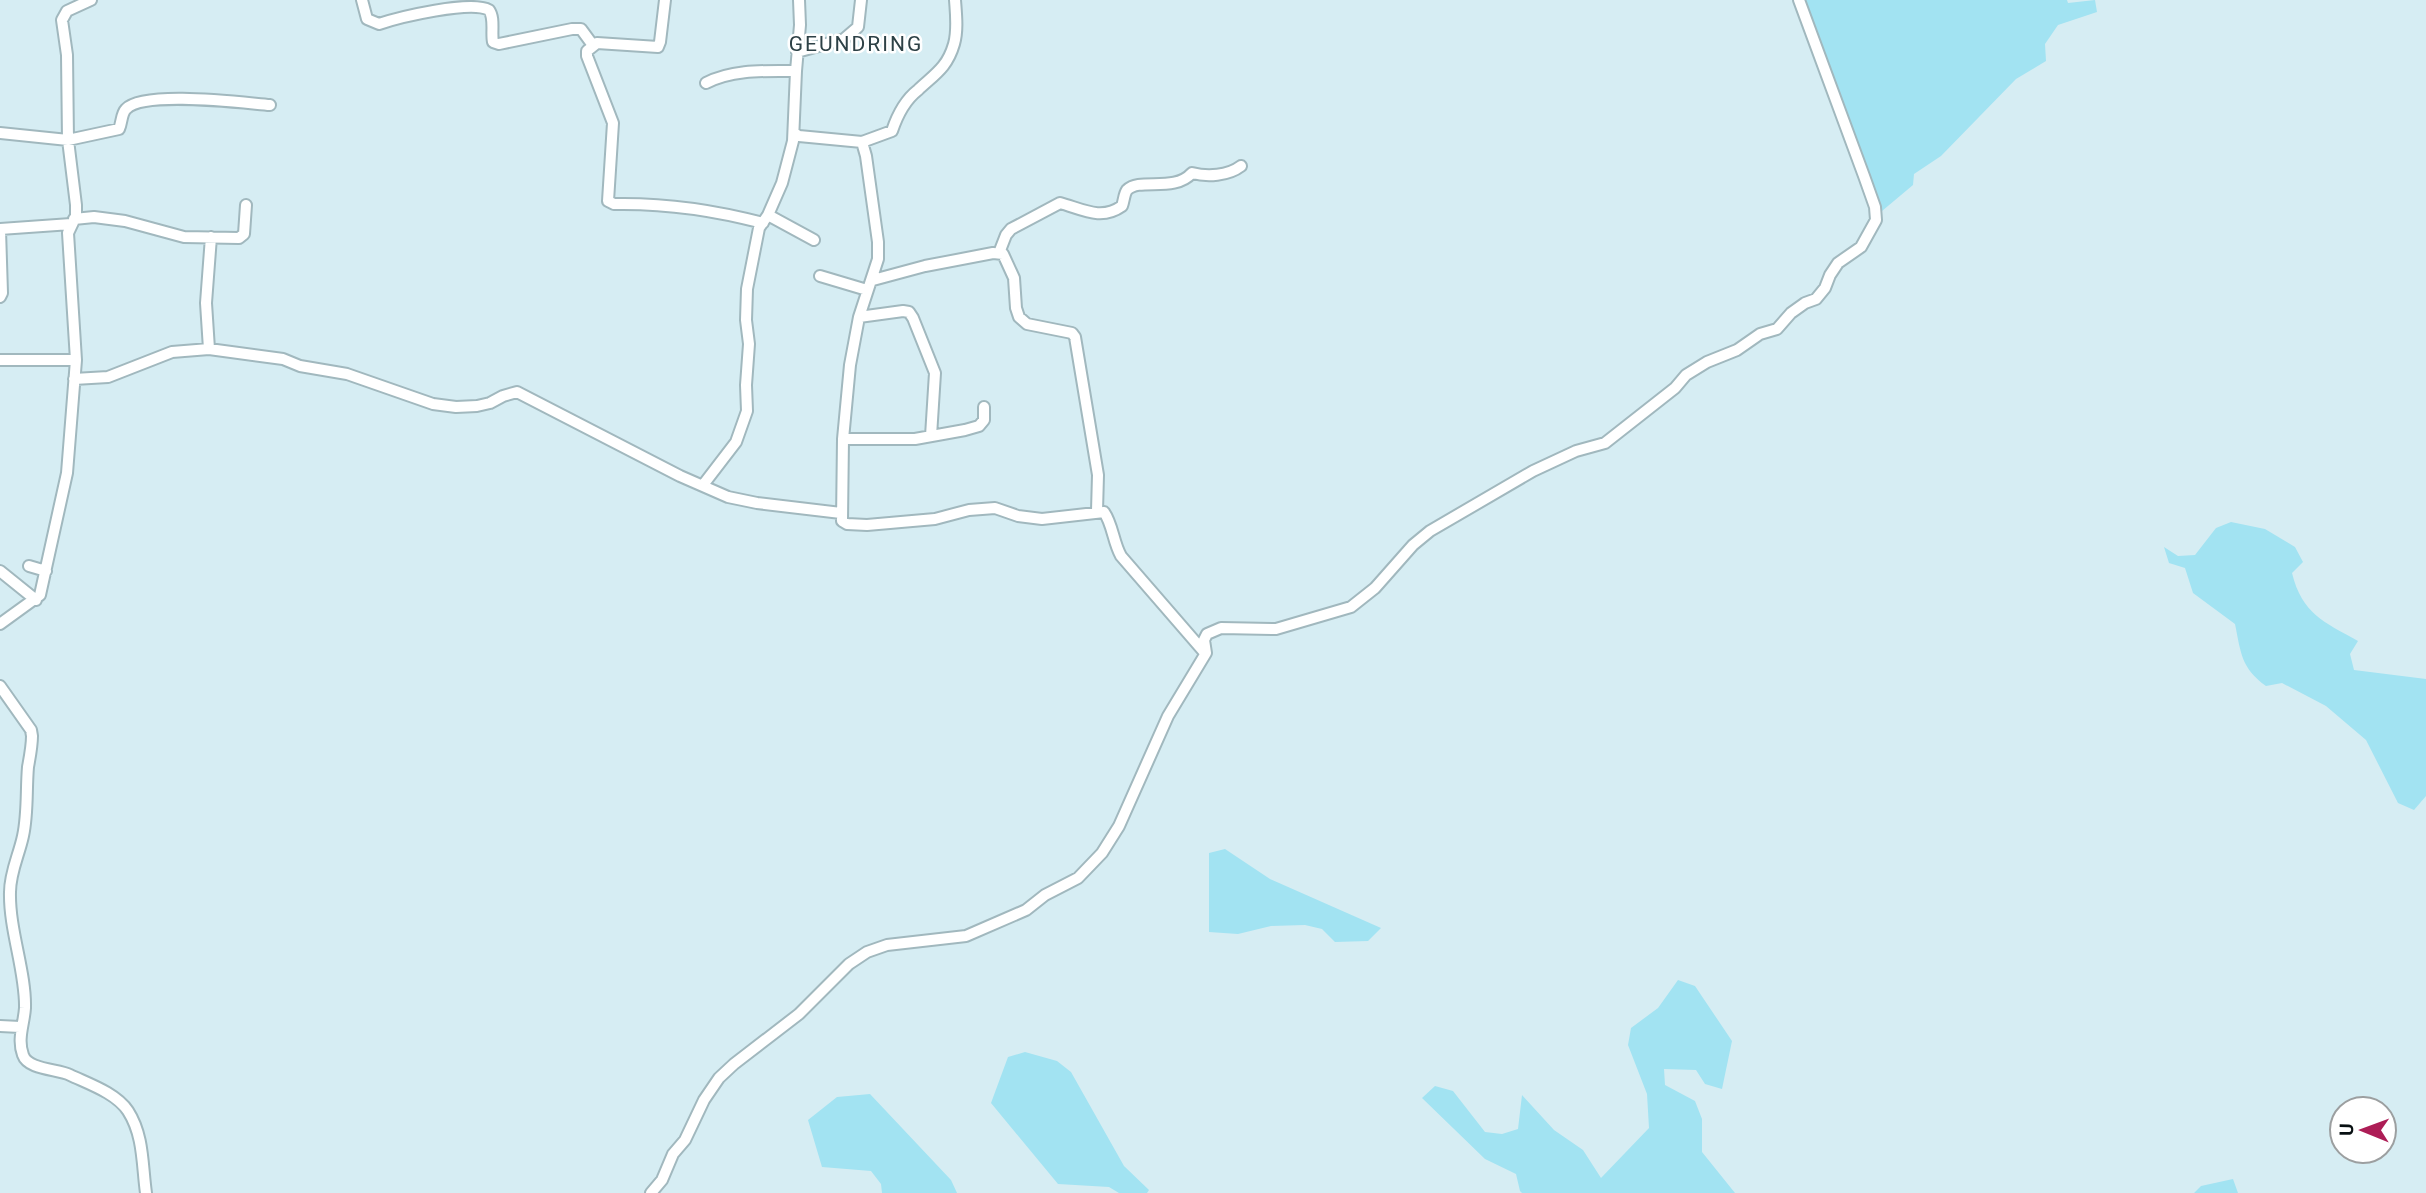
<svg xmlns="http://www.w3.org/2000/svg" width="2426" height="1193" font-family="Roboto,sans-serif">
	<style>
		.green { fill: #a2e3f2 }
		.lines { fill: none; stroke-linecap: round; stroke-linejoin: round }
		.minor-casing { stroke: #a1b8be; stroke-width: 14 }
		.minor { stroke: #fff; stroke-width: 10 }
		.labels { text-anchor: middle; dominant-baseline: central; stroke-width: 5; stroke-linejoin: round; paint-order: stroke }
		.quarter-label { font-size: 21px; letter-spacing: 2px; fill: #2d4146; stroke: #fff }
	</style>
	<rect width="100%" height="100%" fill="#d6edf3"/>
	<path class="green" d="M1799,0h268l1,3 27,-3 2,12 -39,13 -13,19 1,17 -30,18 -75,77 -27,18 -1,11 -31,26 -6,-1z
		M2231,522l34,7 30,18 8,15 -11,11c10,41 32,49 66,68l-8,13 4,16 72,9v117l-12,14 -16,-7 -32,-63 -40,-34 -44,-23 -16,3c-25,-18 -25,-33 -31,-62l-42,-31 -8,-25 -16,-5 -5,-16 14,9 17,-1 21,-27z
		M1225,849l45,30 111,49 -13,13 -33,1 -13,-13 -17,-4 -34,1 -33,8 -29,-2v-79z
		M1678,980l17,6 37,55 -10,48 -17,-5 -9,-14 -32,-1 1,16 30,16 7,18v33l33,41h-213l-2,-2 -4,-17 -31,-15 -63,-61 13,-12 18,5 32,41 17,2 16,-5 4,-34 32,35 29,20 18,28 48,-50 -2,-34 -19,-49 3,-17 27,-20z
		M1025,1052l32,9 14,11 53,94 25,24 -2,3h-28l-10,-6 -51,-3 -67,-81 17,-46z
		M870,1094l81,86 6,13h-75l-1,-9 -10,-13 -49,-4 -14,-47 29,-23z
		M2233,1179l5,14h-44l7,-7z"/>
	<g class="lines">
		<defs>
			<path id="minor" d="M362,0l5,19 12,5c21,-7 92,-24 110,-14 6,8 2,23 4,32l6,2 73,-15h9l11,15
				M665,0l-5,42 -2,5 -61,-4 -10,8v5l26,67 -5,78 6,3c51,-1 100,6 149,19
				M955,0c1,14 3,30 -1,44 -7,24 -19,30 -36,46 -13,10 -21,26 -26,41l-30,11 4,14 12,86v17l-19,58 -9,48 -7,74 -1,82 5,3 20,1 68,-6 34,-9 26,-2 23,8 24,3 62,-7c9,13 9,30 17,44l84,97
				M797,52l47,-13 14,-12 3,-27
				M706,83c27,-14 59,-12 90,-12
				M0,133l68,7 51,-11c3,-6 2,-15 7,-20 18,-19 118,-6 144,-4
				M794,133l5,3 63,6
				M768,215l46,25
				M74,219l20,-2 31,4 59,16 55,1 5,-4 2,-29
				M0,229l71,-5
				M0,230l2,63 -2,4
				M999,253l7,-18 5,-6 49,-26c22,6 41,18 62,3 2,-5 2,-12 5,-16 13,-13 47,3 65,-17 15,4 36,3 49,-7
				M820,276l47,14
				M873,280l52,-14 68,-13 10,1 11,24 2,30 3,9 8,7 45,9 3,4 23,138 -1,36
				M859,317l44,-6 6,1 4,6 22,55 -4,63
				M209,349l-3,-46 5,-66
				M0,360h76
				M74,379l34,-2 64,-25 37,-3 74,10 17,7 47,8 86,30 23,3 21,-1 13,-3 13,-7 14,-4 163,84 48,21 29,6 84,10
				M843,439h72l50,-9 14,-4 5,-6v-13
				M703,485l33,-43 11,-31 -1,-26 3,-41 -3,-24 1,-31 12,-61 9,-13 14,-32 11,-42 3,-70 4,-46 -1,-25
				M29,566l17,5
				M0,571l36,29
				M0,624l40,-29 27,-122 9,-113 -8,-127 8,-17v-11l-8,-65 -1,-85 -5,-35 5,-9 24,-11
				M0,686l31,44 1,6c0,10 -2,20 -4,31 -2,23 0,46 -5,69 -4,19 -13,36 -13,56 -1,38 16,80 15,116 -1,16 -8,31 -2,47 5,15 35,14 47,20 19,9 46,18 58,36 16,25 14,54 18,82
				M0,1026l20,1
				M651,1193l11,-13 11,-26 12,-14 19,-40 15,-22 15,-14 65,-50 50,-50 18,-12 20,-7 79,-9 60,-26 19,-15 33,-17 24,-25 17,-27 49,-110 38,-63 -2,-13 3,-6 14,-6 55,1 75,-22 24,-19 38,-43 17,-14 103,-60 43,-20 29,-8 70,-55 11,-13 21,-13 30,-12 23,-16 17,-5 14,-16 14,-10 11,-4 9,-11 5,-13 8,-12 23,-16 15,-27 -1,-13 -11,-31 -65,-176"/>
		</defs>
		<use href="#minor" class="minor-casing"/>
		<use href="#minor" class="minor"/>
	</g>
	<g class="labels">
		<g class="quarter-label">
			<text x="856" y="44">GEUNDRING</text>
		</g>
	</g>
	<g transform="translate(2363 1130) rotate(271)"><circle r="33" fill="#ffffff" stroke="#9c9fa0" stroke-width="2"/>
	<path d="M0-5L12 26L0 18L-12 26Z" fill="#ad1d56"/>
	<text y="-10" font-size="19" font-weight="bold" text-anchor="middle" fill="#081012">U</text>
	</g>
</svg>
